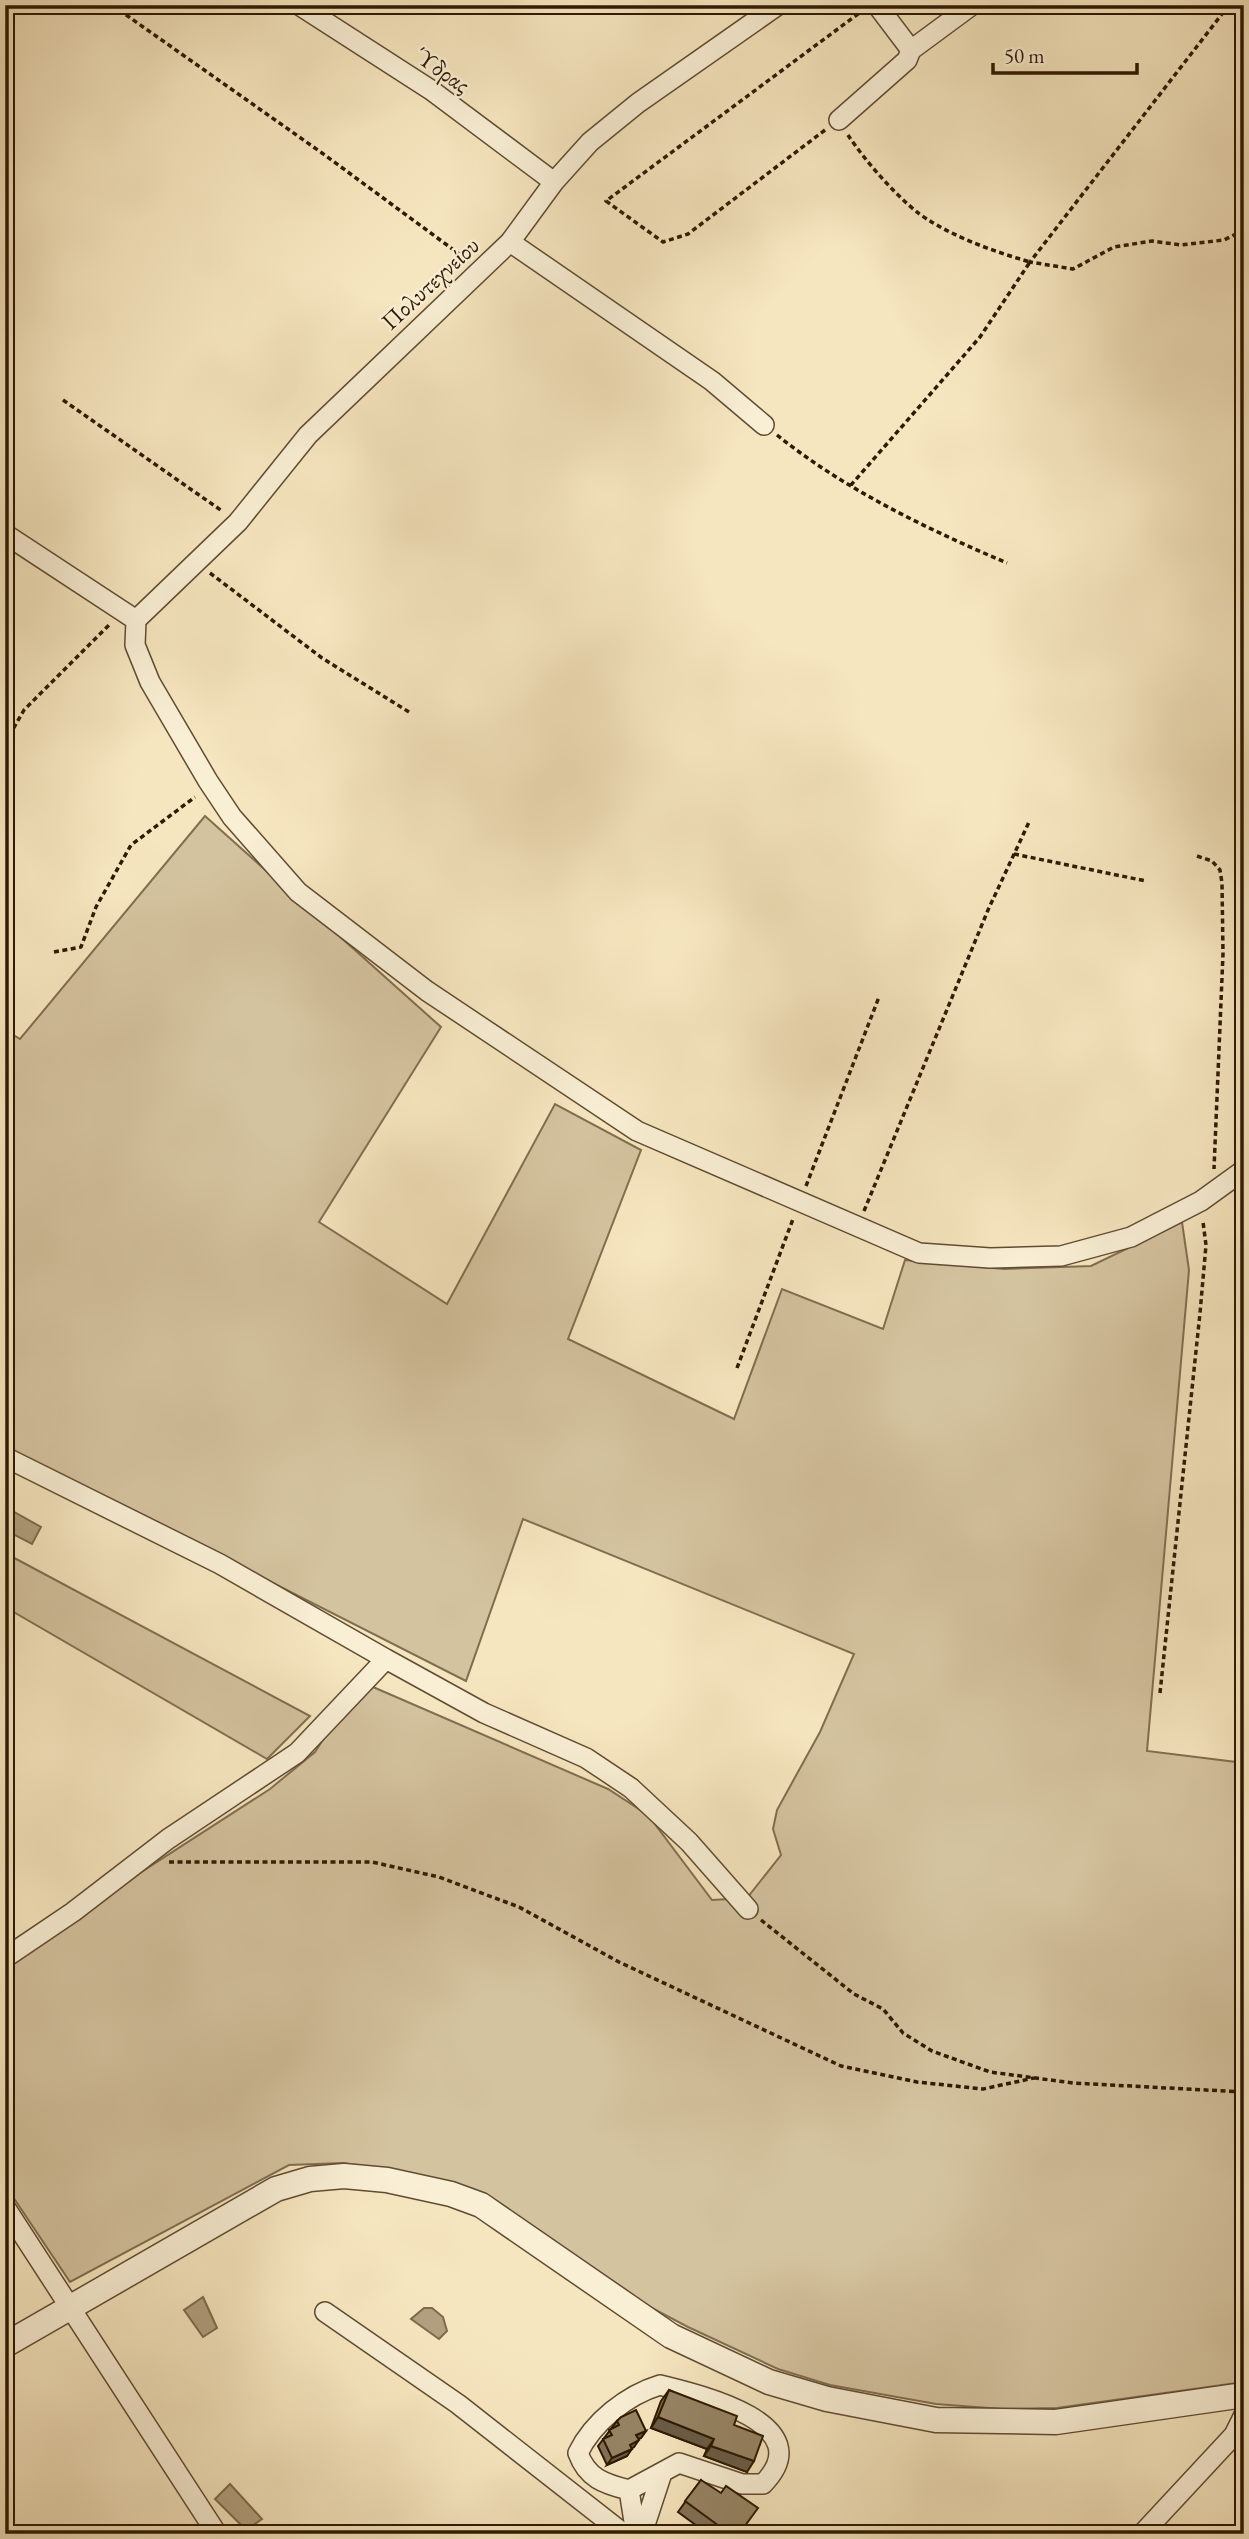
<svg xmlns="http://www.w3.org/2000/svg" width="1249" height="2539" font-family="'EB Garamond',serif">
	<style>
		.green { fill: #d4c39f; stroke: #816e50; stroke-width: 2 }
		.water { fill: #b2a07f; stroke: #7d6a4d; stroke-width: 2 }
		.lines { fill: none; stroke-linecap: round; stroke-linejoin: round }
		.minor-casing { stroke: #604c31; stroke-width: 22 }
		.tertiary-casing { stroke: #604c31; stroke-width: 27 }
		.path { stroke: #2e1902; stroke-width: 3.5; stroke-dasharray: 5 3.5; stroke-linecap: butt }
		.minor { stroke: #f9efd5; stroke-width: 19 }
		.tertiary { stroke: #f9efd5; stroke-width: 24 }
		.wall { fill: #817256; stroke: #2e1902; stroke-width: 2 }
		.shaded-wall { fill: #695c46; stroke: #2e1902; stroke-width: 2 }
		.building { fill: #968464; stroke: #2e1902; stroke-width: 2 }
		.labels { text-anchor: middle; dominant-baseline: central; stroke-width: 5; stroke-linejoin: round; paint-order: stroke }
		.street-label { font-size: 24px; fill: #2e1902; stroke: #f9efd5 }
	</style>
	<rect width="100%" height="100%" fill="#f6e6bf"/>
	<filter id="stains"><feTurbulence type="fractalNoise" baseFrequency=".00286" numOctaves="4"/><feColorMatrix values="0 0 0 0 .2 0 0 0 0 .09 0 0 0 0 .02 0 0 0 .5 -.17"/></filter>
	<radialGradient id="worn" r=".72"><stop offset=".6" stop-color="#630" stop-opacity="0"/><stop offset="1" stop-color="#630" stop-opacity=".3"/></radialGradient>
	<path class="green" d="M205,816l236,211 -122,195 128,82 108,-200 86,46 -73,189 166,80 48,-130 101,40 22,-69 99,9 87,-3 91,-44 7,48 -42,481 97,12v619l-187,26 -55,1 -66,-5 -106,-19 -52,-16 -90,-42 -296,-156 -49,-8 -54,2 -219,117 -65,-97v-225l265,-171 45,-37 22,-34 36,-31 235,102 40,26 64,85 35,-2 34,-43 -8,-26 4,-19 43,-78 34,-78 -331,-135 -57,162 -461,-234v-417l15,9z
		M5,1553l305,163 -43,43 -262,-152z"/>
	<path class="water" d="M9,1509l32,18 -9,17 -27,-14v-14z
		M203,2297l14,31 -14,9 -19,-27z
		M424,2308h8l11,9 4,14 -8,8 -28,-20z
		M230,2484l32,35 -16,11 -31,-31z"/>
	<g class="lines">
		<defs>
			<path id="minor" d="M299,5l132,85 123,92
				M911,50l61,-45
				M839,120l68,-60 4,-10 -34,-45
				M510,242l202,139 52,44
				M5,534l131,86
				M136,620l-1,25 15,37 58,99 24,36 66,75 129,99 210,140 282,122 71,5 71,-2 70,-19 70,-36 43,-31
				M136,620l102,-98 70,-87 202,-193 44,-60 36,-40 48,-39 140,-98
				M5,1457l215,107 166,95 -89,94 -129,86 -95,73 -68,46
				M386,1659l98,54 102,45 45,30 58,54 59,67
				M5,2207l212,327
				M325,2312l133,92 166,130
				M660,2385c41,10 162,39 103,99h-21l-63,-21 -50,27c-25,-6 -42,-12 -51,-37 15,-31 49,-58 82,-68z
				M629,2490l7,44
				M642,2534l20,-61
				M1142,2534l92,-99 10,-20"/>
			<path id="tertiary" d="M5,2345l271,-156 34,-10 34,-3 43,4 64,14 30,11 190,131 98,46 58,17 109,21 120,2 188,-27"/>
		</defs>
		<use href="#minor" class="minor-casing"/>
		<use href="#tertiary" class="tertiary-casing"/>
		<path class="path" d="M112,5l210,148 144,106
			M1229,5l-199,257 43,7 41,-22 38,-6 29,4 43,-5 20,-10
			M825,130l-137,104 -25,8 -57,-41 256,-190
			M848,135c17,26 56,71 82,86 31,19 66,31 100,41l-50,75 -129,148
			M63,400l159,111
			M777,435c67,54 150,94 230,128
			M210,573l112,85 87,54
			M5,743l19,-33 85,-85
			M1014,854l132,27
			M1197,856l15,5 8,9 2,13 1,71 -9,215
			M54,952l27,-5 15,-40 35,-62 64,-48
			M806,1186l73,-189
			M864,1211l124,-301 42,-90
			M737,1368l56,-149
			M1160,1693l40,-380 6,-68 -3,-23
			M169,1862h203l67,15 80,30 100,55 222,104 76,16 66,7 51,-11
			M761,1920l93,74 29,15 20,24 29,18 58,21 83,11 171,9"/>
		<use href="#minor" class="minor"/>
		<use href="#tertiary" class="tertiary"/>
	</g>
	<path class="wall" d="M669,2390l65,35 13,47 -43,-16 3,-7 -56,-21 10,-27z
		M617,2421l29,10 -5,7 -3,1 -4,8 -3,1 -4,8 -20,9 -9,-19z
		M701,2480l38,54h-31l-30,-22z"/>
	<path class="shaded-wall" d="M658,2417l56,22 -7,10 -56,-21z
		M646,2431l-5,7 -10,4 5,-7z
		M639,2440l-5,7 -9,5 5,-7z
		M711,2446l43,15 -7,11 -43,-16z
		M632,2449l-5,7 -20,9 5,-7z"/>
	<path class="building" d="M669,2390l68,26 -3,9 29,11 -9,25 -43,-15 3,-7 -56,-22z
		M636,2410l10,21 -10,4 3,5 -9,5 2,4 -20,9 -9,-19 9,-4 -3,-5 10,-5 -2,-4 4,-4z
		M701,2480l20,13 5,-7 32,22 -19,26h-9l-45,-33z"/>
	<g class="labels">
		<g class="street-label">
			<text transform="translate(443 70) rotate(35)">Ύδρας</text>
			<text transform="translate(430 283) rotate(-43)">Πολυτεχνείου</text>
		</g>
	</g>
	<rect width="1249" height="2539" fill="none" stroke="#f6e6bf" stroke-width="28"/>
	<rect x="7" y="7" width="1235" height="2525" fill="none" stroke="#2e1902" stroke-width="3.5"/>
	<rect x="14" y="14" width="1221" height="2511" fill="none" stroke="#2e1902" stroke-width="2"/>
	<path d="M993 63v10h144v-10" fill="none" stroke="#2e1902" stroke-width="3.5"/>
	<text x="1004" y="63" font-size="21" fill="#2e1902" stroke="#f9efd5" stroke-width="5" paint-order="stroke">50 m</text>
	<rect width="100%" height="100%" filter="url(#stains)"/>
	<rect width="100%" height="100%" fill="url(#worn)"/>
</svg>
